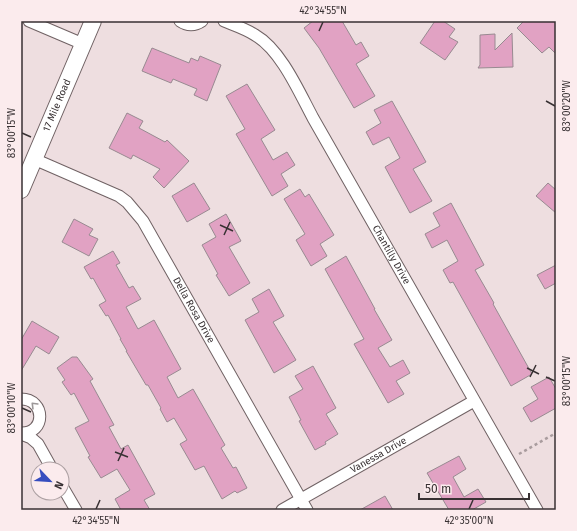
<svg xmlns="http://www.w3.org/2000/svg" width="577" height="531" font-family="'Fira Sans',sans-serif">
	<style>
		.building { fill: #e1a2c3; stroke: #988a91 }
		.lines { fill: none; stroke-linecap: round; stroke-linejoin: round }
		.street-casing { stroke: #706264; stroke-width: 13 }
		.secondary-casing { stroke: #706264; stroke-width: 18 }
		.path { stroke: #a99c9e; stroke-width: 2.5; stroke-dasharray: 3 3; stroke-linecap: butt }
		.street { stroke: #fff; stroke-width: 11 }
		.secondary { stroke: #fff; stroke-width: 16 }
		.oneway { stroke: #9c9899 }
		.ticks { fill: none; stroke: #383133; stroke-width: 1.5 }
		.labels { text-anchor: middle; dominant-baseline: central; stroke-width: 3.5; stroke-linejoin: round; paint-order: stroke }
		.street-label { font-size: 10px; fill: #383133; stroke: #fbebed }
		.neatline { fill: none; stroke: #383133; stroke-width: 1.5 }
		.ticks-label { font-size: 10px; text-anchor: middle; fill: #383133 }
	</style>
	<rect width="100%" height="100%" fill="#eedee0"/>
	<path class="building" d="M313,21h29l14,24 5,-3 8,14 -13,8 19,32 -21,12 -35,-60 -15,-20z
		M435,21h8l12,8 -6,8 9,5 -13,18 -25,-17z
		M524,21h32v33l-7,-7 -7,6 -25,-25z
		M512,33l1,34 -35,1 2,-3v-30l15,-1v16z
		M152,48l37,15 2,-5 7,3 2,-5 21,9 -14,36 -13,-6 3,-6 -24,-10 -2,4 -29,-12z
		M247,84l28,46 -14,9 12,21 14,-8 8,13 -14,9 7,12 -16,10 -36,-62 9,-5 -19,-33z
		M392,101l34,61 -13,7 19,32 -22,12 -25,-46 15,-9 -11,-21 -16,8 -7,-13 15,-9 -7,-13z
		M127,113l16,8 -4,7 26,14 2,-2 22,21 -25,27 -11,-11 7,-8 -27,-14 -2,4 -22,-11z
		M194,183l16,26 -23,13 -15,-26z
		M548,183l8,7v23l-20,-17z
		M300,189l5,8 4,-3 25,41 -14,9 7,12 -16,10 -15,-26 9,-6 -21,-35z
		M451,203l33,62 -9,5 19,33 -1,1 39,70 -21,12 -58,-104 -3,1 -7,-13 15,-9 -11,-21 -15,8 -7,-14 15,-8 -7,-13z
		M226,214l15,27 -12,6 21,36 -21,13 -13,-21 2,-1 -16,-29 14,-8 -7,-13z
		M74,219l19,10 -4,6 9,4 -9,17 -27,-14z
		M113,251l7,12 -4,2 13,23 4,-2 8,13 -15,8 12,22 16,-9 27,49 -14,8 11,21 15,-9 32,56 -4,3 12,20 3,-1 11,21 -10,5 -2,-2 -13,8 -18,-33 -9,4 -15,-26 7,-4 -13,-22 -7,4 -7,-13 1,-1 -13,-23h-2l-20,-34h1l-7,-12h1l-13,-24 -2,1 -7,-11 7,-4 -13,-23 -2,1 -7,-12z
		M346,256l29,53h-1l18,31 -14,8 12,19 13,-7 7,13 -14,8 8,13 -16,9 -34,-59 10,-5 -39,-70z
		M556,265v18l-11,6 -8,-14z
		M269,289l15,27 -11,6 23,38 -22,13 -29,-53 14,-8 -7,-13z
		M32,321l27,16 -10,17 -13,-8 -15,25v-31z
		M72,357h5l16,22 -3,2 24,44 -5,2 12,22 7,-4 27,49 -11,6 6,10h-29l-6,-11 15,-9 -13,-21 -16,9 -13,-21 2,-1 -15,-28 14,-7 -15,-28 -3,2 -9,-13 3,-2 -8,-12z
		M313,366l23,42 -10,6 12,20 -13,8 1,2 -11,6 -16,-29 2,-1 -12,-23 14,-8 -8,-13z
		M549,377l7,12v19l-25,14 -8,-14 15,-9 -7,-12z
		M459,456l7,13 -13,8 11,20 14,-8 8,13 -14,8h-23l-22,-37z
		M385,496l8,14h-33z"/>
	<g class="lines">
		<defs>
			<g id="street">
				<path d="M29,21l54,23"/>
				<path d="M180,21c7,5 15,5 22,0"/>
				<path id="s1" d="M224,21c10,4 22,8 31,14 26,15 44,57 58,83l224,392"/>
				<path id="s2" d="M34,159l85,37 8,6 16,19 164,289"/>
				<path d="M21,399c25,0 25,35 0,34"/>
				<path d="M21,434l10,4 7,6 14,25"/>
				<path d="M62,486l14,24"/>
				<path id="s3" d="M282,510l192,-109"/>
			</g>
			<g id="secondary">
				<path id="s4" d="M21,190l72,-169"/>
			</g>
		</defs>
		<use href="#street" class="street-casing"/>
		<use href="#secondary" class="secondary-casing"/>
		<path class="path" d="M519,454l37,-21"/>
		<use href="#street" class="street"/>
		<use href="#secondary" class="secondary"/>
	</g>
	<defs><path id="oneway-chevron" d="M-2-3.5L2.5 0L-2 3.5" fill="none" stroke-width="1.6" stroke-linecap="round" stroke-linejoin="round"/></defs>
	<use class="oneway" href="#oneway-chevron" transform="translate(34 405) rotate(-135)"/>
	<path class="ticks" d="M319,31l4,-9M546,101l9,5M22,133l9,4M220,225l13,6M224,235l6,-13M527,368l12,6M530,377l6,-12M546,377l9,4M22,408l9,4M115,452l13,5M118,461l6,-13M96,509l4,-9M469,509l4,-9"/>
	<g class="labels">
		<g class="street-label">
			<text stroke="none"><textPath href="#s4" startOffset="92">17 Mile Road</textPath></text>
			<text stroke="none"><textPath href="#s1" startOffset="294">Chantilly Drive</textPath></text>
			<text stroke="none"><textPath href="#s2" startOffset="230">Della Rosa Drive</textPath></text>
			<text stroke="none"><textPath href="#s3" startOffset="111">Vanessa Drive</textPath></text>
		</g>
	</g>
	<rect width="577" height="531" fill="none" stroke="#fbebed" stroke-width="44"/>
	<g transform="translate(50 481) rotate(115)"><circle r="19" fill="#fbebed" stroke="#ada1a3"/>
	<path d="M0-3L7 15L0 10L-7 15Z" fill="#364dbf"/>
	<text y="-6" font-size="11" font-weight="bold" text-anchor="middle" fill="#383133">N</text>
	</g>
	<path d="M419 493v6h110v-6" fill="none" stroke="#383133" stroke-width="2"/>
	<text x="425" y="493" font-size="12" fill="#383133" stroke="#fbebed" stroke-width="3" paint-order="stroke">50 m</text>
	<rect x="22" y="22" width="533" height="487" class="neatline"/>
	<g class="ticks-label">
		<text x="323" y="14">42°34'55"N</text>
		<text transform="translate(566 106) rotate(-90)" y="4">83°00'20"W</text>
		<text transform="translate(11 133) rotate(-90)" y="4">83°00'15"W</text>
		<text transform="translate(566 381) rotate(-90)" y="4">83°00'15"W</text>
		<text transform="translate(11 408) rotate(-90)" y="4">83°00'10"W</text>
		<text x="96" y="524">42°34'55"N</text>
		<text x="469" y="524">42°35'00"N</text>
	</g>
</svg>
